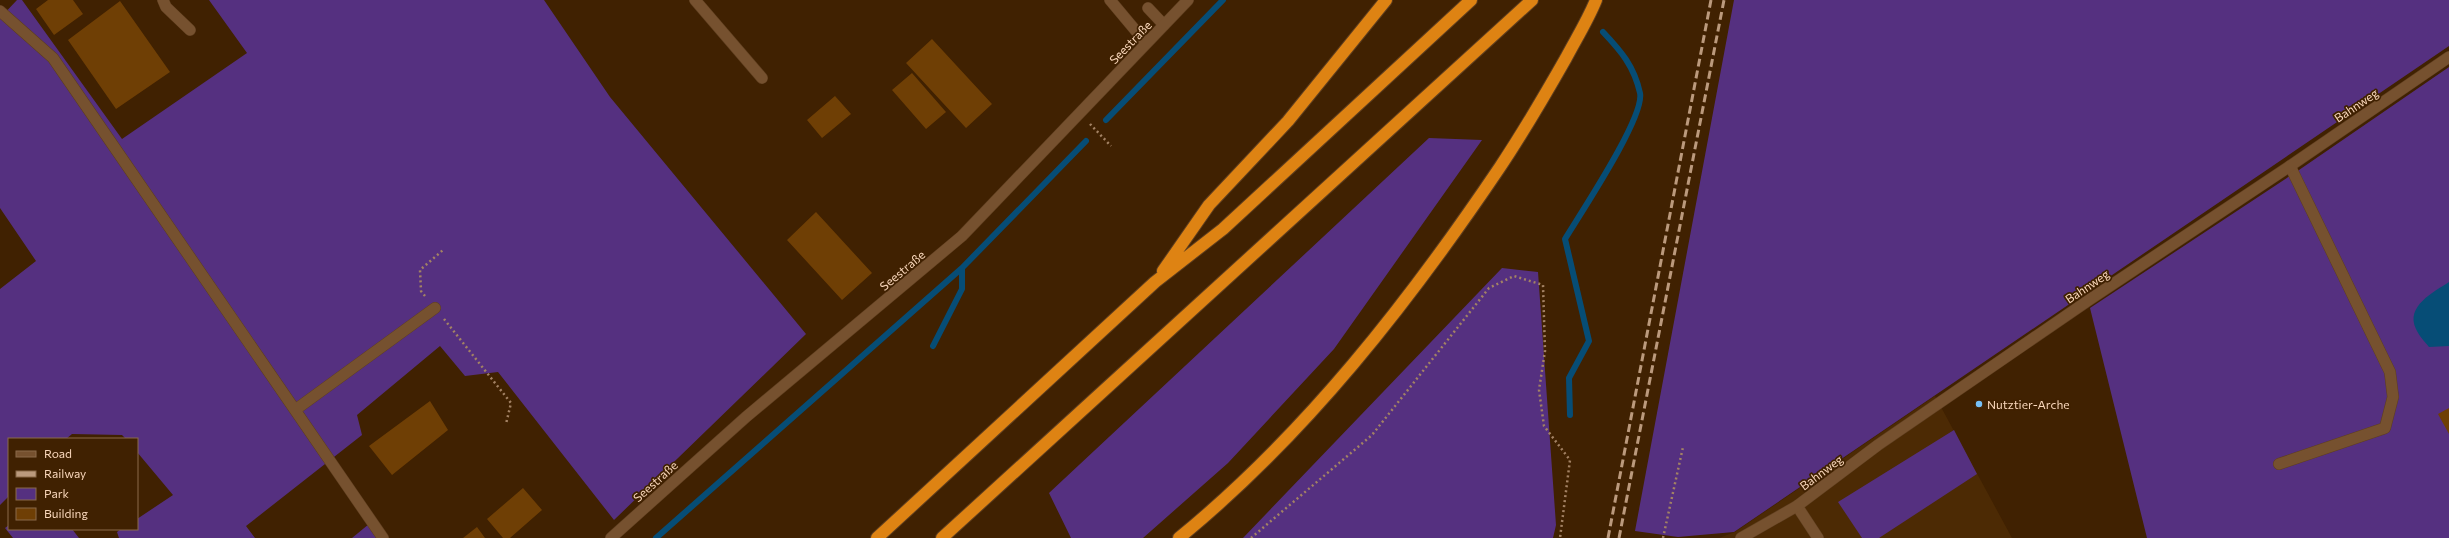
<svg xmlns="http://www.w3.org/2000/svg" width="2449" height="538" font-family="Commissioner,sans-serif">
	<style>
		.built { fill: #4c2a04 }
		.green { fill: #553080 }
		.water { fill: #064d76 }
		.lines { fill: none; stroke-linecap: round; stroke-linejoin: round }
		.stream { stroke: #064d76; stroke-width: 6 }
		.building { fill: #6f3f05 }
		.service-casing { stroke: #5e3e1f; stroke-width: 12 }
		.minor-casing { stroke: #5e3e1f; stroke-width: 12 }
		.motorway-casing { stroke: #5e3e1f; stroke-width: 14 }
		.path { stroke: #a38264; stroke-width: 2.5; stroke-dasharray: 2 3; stroke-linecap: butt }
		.service { stroke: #76512f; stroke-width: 11 }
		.minor { stroke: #76512f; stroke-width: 11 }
		.motorway { stroke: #de8313; stroke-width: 12 }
		.rail { stroke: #bb9a7d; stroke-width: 3; stroke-dasharray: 8 4; stroke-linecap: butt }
		.poi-dot { fill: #76c0f7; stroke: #402101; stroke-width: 1.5 }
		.labels { text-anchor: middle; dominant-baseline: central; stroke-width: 3.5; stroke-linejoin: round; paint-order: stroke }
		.street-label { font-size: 12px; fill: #f9d7bb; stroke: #402101 }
		.poi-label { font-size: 12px; fill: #f9d7bb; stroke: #402101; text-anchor: start }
	</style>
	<rect width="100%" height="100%" fill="#402101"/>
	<path class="built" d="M1935,396l77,142h-293l16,-6z"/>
	<path class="green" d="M17,0h5l100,139 125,-86 -38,-53h335l66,97 196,237 -192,186 -116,-148 -33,4 -25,-30 -83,69 5,20 -116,91 9,12h-136l-2,-6 4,-3h16v-10l36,-24 -36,-43v-13h-11l-4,-4 -50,-1 -6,5h-57v57l-9,9v-216l36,-28 -36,-53v-190z
		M1734,0h715v46l-715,486 -56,5 -43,-6z
		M2449,67v471h-302l-57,-230 209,-138z
		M1429,138l53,2 -148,209 -106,114 -85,75h-72l-22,-45z
		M1502,268l36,4 18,253 -3,13h-310z
		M1954,430l23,44 -98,64h-17l-24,-36z
		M369,524l10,14h-27z
		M9,525v4h63l7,9h-66l-8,-10z"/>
	<path class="water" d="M2449,282v64l-20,1c-4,-5 -10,-11 -13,-18 -11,-23 18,-37 33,-47z"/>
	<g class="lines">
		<path class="stream" d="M1106,120l117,-120
			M933,346l29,-57v-21l124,-127
			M1570,415l-1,-37 20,-37 -24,-102c15,-25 80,-122 75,-146 -6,-27 -19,-42 -37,-61
			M656,538l306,-270"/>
	</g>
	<path class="building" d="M48,0h25l10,14 -29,21 -18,-26z
		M120,1l50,71 -54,37 -48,-69z
		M932,39l60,65 -26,24 -60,-65z
		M912,73l34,39 -20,17 -34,-39z
		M835,96l16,18 -29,24 -15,-18z
		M816,212l56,61 -30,27 -55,-60z
		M430,401l18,29 -56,45 -23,-29z
		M2449,408v26l-11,-20z
		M523,488l19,22 -32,28h-7l-16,-19z
		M477,527l8,11h-22z"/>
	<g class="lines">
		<defs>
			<path id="service" d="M163,0l3,7 24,23
				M695,0l67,78
				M1110,0l36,43
				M1148,8l16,17
				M0,11l53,47 330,480
				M295,410l140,-102
				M2279,464l106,-36 8,-31 -3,-25 -100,-206
				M1797,506l21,32"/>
			<path id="minor" d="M611,538l135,-121 216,-181 226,-236
				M1741,538l56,-32 81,-61 211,-145 201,-134 159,-109"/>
			<path id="motorway" d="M1163,271l46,-66 79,-84 98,-121
				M877,538l278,-256 68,-53 248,-229
				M942,538l590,-538
				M1179,538c127,-104 230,-236 321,-371 24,-36 45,-72 66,-109 10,-19 22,-38 30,-58"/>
		</defs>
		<use href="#service" class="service-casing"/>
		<use href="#minor" class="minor-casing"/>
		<use href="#motorway" class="motorway-casing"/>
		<path class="path" d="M1090,124l21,22
			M425,296l-4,-5 -1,-21 23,-20
			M444,319l67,84 -5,21
			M1251,538l121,-103 117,-147 25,-12 29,9 2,66 -6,39 5,36 26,34 -10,78
			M1663,538l20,-91"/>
		<use href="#service" class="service"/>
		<use href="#minor" class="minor"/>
		<use href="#motorway" class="motorway"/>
		<path class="rail" d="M1608,538l103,-538
			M1619,538l105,-538"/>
	</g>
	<circle class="poi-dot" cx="1979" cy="404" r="4"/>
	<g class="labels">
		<g class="street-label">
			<text transform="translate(1130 42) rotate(-46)">Seestraße</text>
			<text transform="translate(2356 105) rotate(-34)">Bahnweg</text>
			<text transform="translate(902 270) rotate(-40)">Seestraße</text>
			<text transform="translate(2087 286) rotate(-34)">Bahnweg</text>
			<text transform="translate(1821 472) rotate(-37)">Bahnweg</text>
			<text transform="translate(655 481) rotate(-42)">Seestraße</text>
		</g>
		<g class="poi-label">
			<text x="1987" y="404">Nutztier-Arche</text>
		</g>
	</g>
	<rect x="8" y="438" width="130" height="92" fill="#402101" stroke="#8a6a4b"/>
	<rect x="16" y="451" width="20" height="6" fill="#76512f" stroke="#8a6a4b"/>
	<text x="44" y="458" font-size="12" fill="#f9d7bb">Road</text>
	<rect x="16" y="471" width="20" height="6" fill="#bb9a7d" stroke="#8a6a4b"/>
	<text x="44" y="478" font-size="12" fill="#f9d7bb">Railway</text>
	<rect x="16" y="488" width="20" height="12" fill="#553080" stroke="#8a6a4b"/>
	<text x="44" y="498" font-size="12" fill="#f9d7bb">Park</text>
	<rect x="16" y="508" width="20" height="12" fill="#6f3f05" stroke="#8a6a4b"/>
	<text x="44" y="518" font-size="12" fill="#f9d7bb">Building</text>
</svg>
